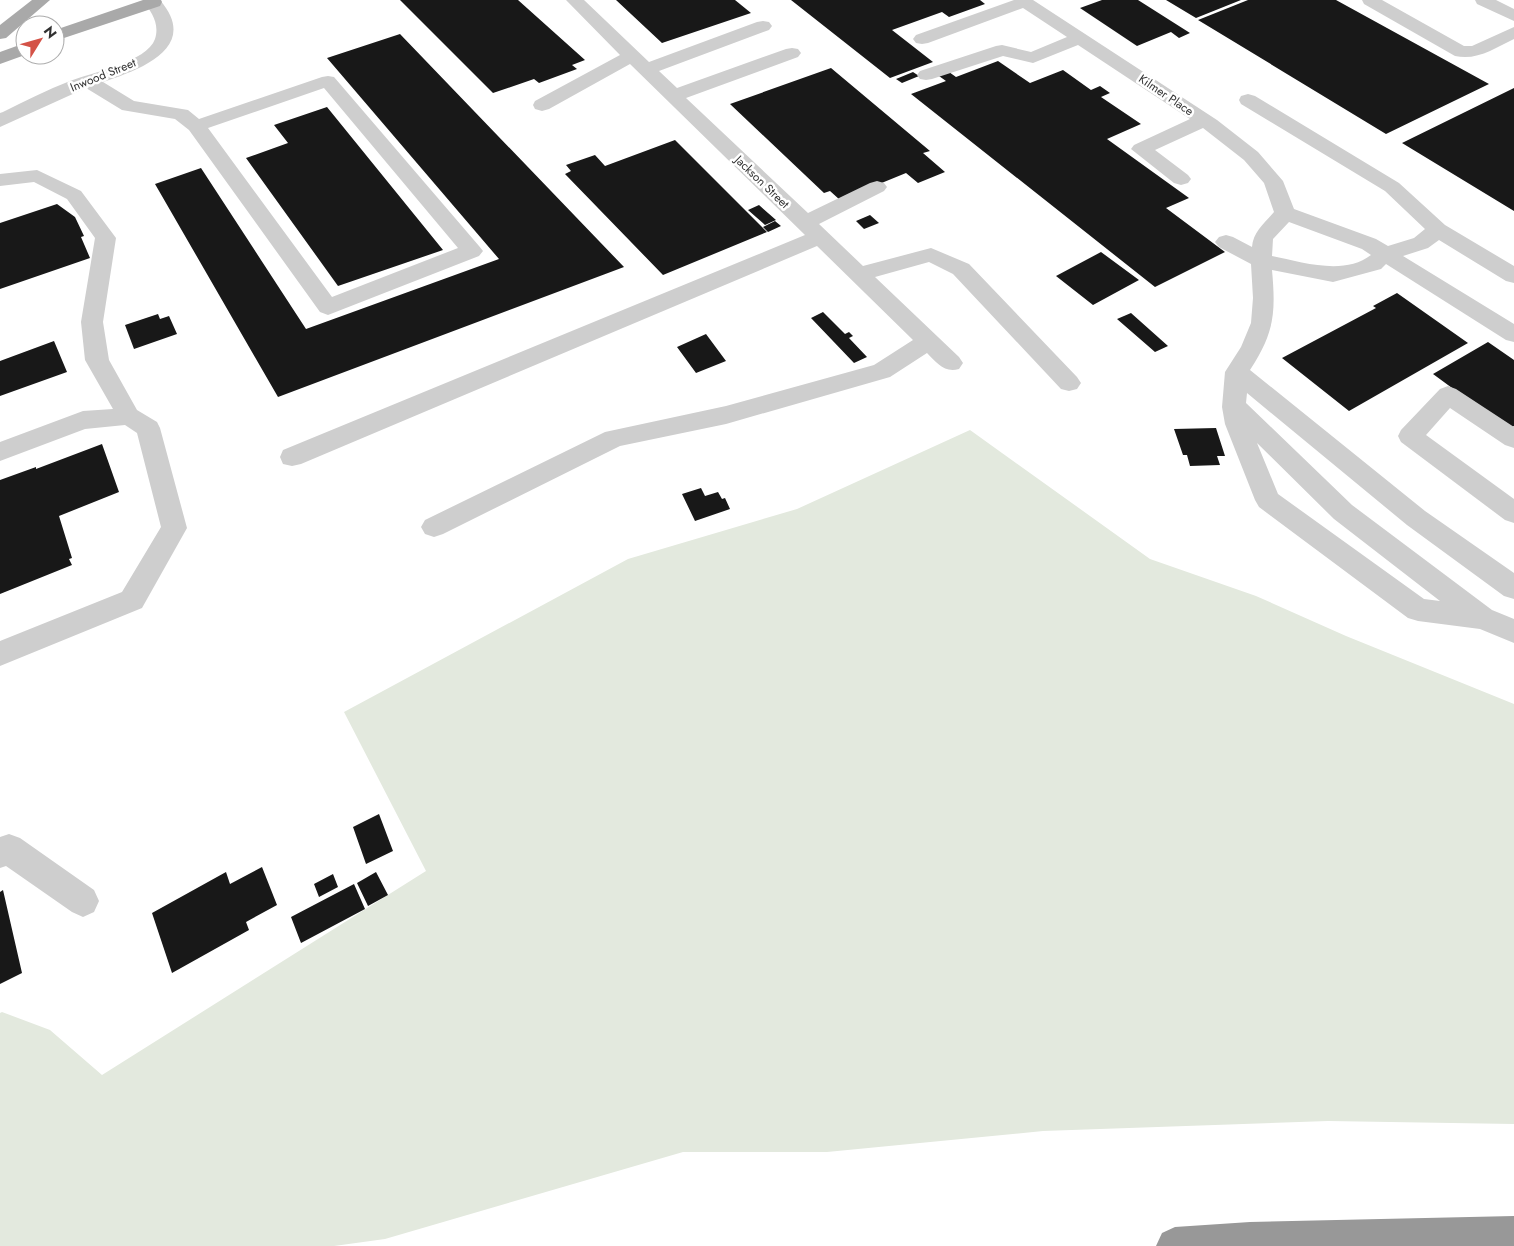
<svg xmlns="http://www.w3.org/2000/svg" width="1514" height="1246" font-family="Jost,sans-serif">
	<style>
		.green { fill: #e3e9de }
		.building { fill: #181818 }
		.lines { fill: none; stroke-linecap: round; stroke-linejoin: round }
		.minor { fill: #cecece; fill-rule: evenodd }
		.major { fill: #a9a9a9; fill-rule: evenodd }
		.highway { fill: #989898; fill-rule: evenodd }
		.labels { text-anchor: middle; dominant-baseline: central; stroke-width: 5; stroke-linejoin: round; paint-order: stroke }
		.far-street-label { font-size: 12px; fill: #313131; stroke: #fff }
	</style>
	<rect width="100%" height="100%" fill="#fff"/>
	<path class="green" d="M970,430l180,129 106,37 90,40 168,68v420l-186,-3 -285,10 -216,21h-144l-298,87 -51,7h-334v-233l2,-1 48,18 52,45 324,-204 -82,-159 284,-153 169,-50z"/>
	<path class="building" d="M400,0h118l67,60 -13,5 5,4 -38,14 -5,-4 -41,14z
		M616,0h119l16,13 -89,30z
		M791,0h189l5,4 -36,13 -7,-5 -50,18 41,32 -43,16z
		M1102,0h36l52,33 -11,5 -8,-6 -34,14 -57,-38z
		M1166,0h75l-45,18z
		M1248,0h88l153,84 -103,50 -188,-114z
		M400,34l224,233 -346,130 -123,-213 46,-16 105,161 193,-70 -172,-201z
		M998,61l32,22 33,-13 28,20 9,-4 10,7 -9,4 40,27 -34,15 82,59 -23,10 59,44 -70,35 -244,-193 35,-13 -7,-5 10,-4 7,5z
		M831,68l99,83 -7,2 22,19 -27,11 -12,-10 -66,27 -10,-9 -6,2 -94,-89z
		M913,72l6,4 -17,7 -6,-4z
		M1514,88v123l-112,-68z
		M327,107l116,143 -105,36 -92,-128 42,-15 -14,-18z
		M675,140l92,92 -104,43 -98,-101 6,-3 -5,-6 29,-10 10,11z
		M57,204l18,13 9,19 -3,1 9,21 -90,31v-66z
		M759,205l17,15 -11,5 -17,-15z
		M870,215l9,8 -15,6 -8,-8z
		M775,221l6,5 -13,6 -5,-5z
		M1101,252l38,28 -46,25 -37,-29z
		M1397,293l71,50 -119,68 -67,-53 94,-50 -3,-2z
		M823,312l22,22 4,-2 4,4 -4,2 18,19 -13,6 -43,-45z
		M1131,313l37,33 -13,6 -38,-33z
		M158,314l2,5 9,-3 8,18 -43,15 -9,-24z
		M706,334l20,27 -30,12 -19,-26z
		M54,341l13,31 -67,24v-35z
		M1488,342l26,18v66l-6,3 -75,-55z
		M1216,428l9,28h-8l3,9 -30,1 -3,-11h-4l-9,-26z
		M102,444l17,48 -60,24 13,42 -3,1 3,6 -72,29v-114l36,-13v2z
		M701,488l4,8 13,-4 4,7 3,-1 5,11 -35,12 -13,-27z
		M379,814l14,37 -27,13 -13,-37z
		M262,867l15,38 -31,17 3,8 -77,43 -20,-60 74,-41 4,12z
		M376,872l12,23 -20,11 -11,-23z
		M333,874l5,13 -19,10 -5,-13z
		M354,884l11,25 -64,34 -10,-26z
		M3,890l19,83 -22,11v-92z"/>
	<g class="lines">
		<path class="minor" d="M143,0h17c41,48 -21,70 -57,82l31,19 54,9 11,9 123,-42 6,-1 6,1 145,169 4,5 -4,5 -151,59 -8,-3 -131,-182 -14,-11 -53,-9 -36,-22 -86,39v-14l3,-1c22,-11 44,-22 67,-31 21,-8 77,-19 85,-42 5,-16 -4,-27 -12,-39zM324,88l134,160 -126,49 -124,-169z
			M566,0h18l65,62 108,-40 6,-1 6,1 3,4 -3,4 -110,41 18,17 109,-39 6,-1 6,1 3,4 -3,4 -112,41 122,115 62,-30 7,-2 7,2 3,4 -3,4 -65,33 44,42 68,-18 38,16 108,113 4,6 -4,6 -8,2 -8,-2 -108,-115 -24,-12 -54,15 84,80 4,6 -4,6c-15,4 -22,-6 -32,-16l-37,24 -164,47 -106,22 -177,88 -9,3 -9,-3 -4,-7 4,-7 180,-88 121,-26 148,-41 39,-25 -96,-94 -516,218 -9,2 -9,-2 -3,-7 3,-7 522,-215 -175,-171 -81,45 -7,2 -7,-2 -2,-4 2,-4 85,-46z
			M1014,0h19l184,120 41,32 25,29 11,28 82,30 12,7 26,-8 11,-9 -40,-38 -144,-87 -2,-4 2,-4 7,-2 7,2 144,87 46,42 69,41v17l-8,-2 -67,-41 -11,8 -25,8 111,68v18l-8,-2 -120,-76 -5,5 -48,13 -61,-12c4,44 2,63 -22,100l175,141 89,62v26l-10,-3 -97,-71 -160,-132 -1,10 106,102 140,105 22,9v24l-34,-14 -62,-8 -10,-3 -149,-111 -4,-7 -30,-76 -3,-17 3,-35 16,-25 10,-24 2,-25 -2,-34 -32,-17 -4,-5 4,-5 7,-2 7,2 19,10c1,-15 13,-24 22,-35l-10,-29 -20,-23 -41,-32 -48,22 33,25 3,4 -3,4 -7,2 -7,-2 -43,-34 3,-4 56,-26 -112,-74 -45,18 -30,-7 -71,23 -6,1 -6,-1 -3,-4 3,-4 76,-25 6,-1 29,7 36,-15 -44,-29 -95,35 -6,1 -6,-1 -3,-4 3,-4zM1289,222l73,27 9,6c-27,21 -69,7 -99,1l1,-17zM1257,443l77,76 106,82 -16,-2 -146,-105z
			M1362,0h20l82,46h8l42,-19v12c-19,9 -37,22 -59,17l-91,-52z
			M1475,0h21l18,9v12l-37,-17z
			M37,170l44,21 35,47 -13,84 6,38 28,50 20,12 3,6 27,100 -45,80 -142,58v-25l122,-49 39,-65 -24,-94 -12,-8 -40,4 -85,32v-19l83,-31 30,-2 -28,-49 -4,-38 14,-84 -28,-39 -33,-17 -34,4v-12z
			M1448,386l8,3 58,38v21l-9,-3 -55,-37 -24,27 88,64v24l-9,-3 -104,-78 -3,-6 3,-6 39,-41z
			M9,834l11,4 74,52 5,11 -5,11 -11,5 -11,-5 -66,-46 -6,2v-31z"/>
		<path class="major" d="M32,0h18l-44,38 -6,1v-14z
			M143,0h18l1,2 -2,4 -105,35v-11z
			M25,43v12l-25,9v-12z"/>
		<path class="highway" d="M1514,1216v30h-358l6,-13 13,-6 75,-5z"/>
	</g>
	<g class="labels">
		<g class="far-street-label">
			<text transform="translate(103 75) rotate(-22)">Inwood Street</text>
			<text transform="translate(1166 95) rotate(34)">Kilmer Place</text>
			<text transform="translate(762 182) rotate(44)">Jackson Street</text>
		</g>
	</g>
	<g transform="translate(40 40) rotate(53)"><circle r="24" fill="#ffffff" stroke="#adadad"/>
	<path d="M0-4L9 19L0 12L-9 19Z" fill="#d45247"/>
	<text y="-8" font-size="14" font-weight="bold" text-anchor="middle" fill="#313131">N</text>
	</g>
</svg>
